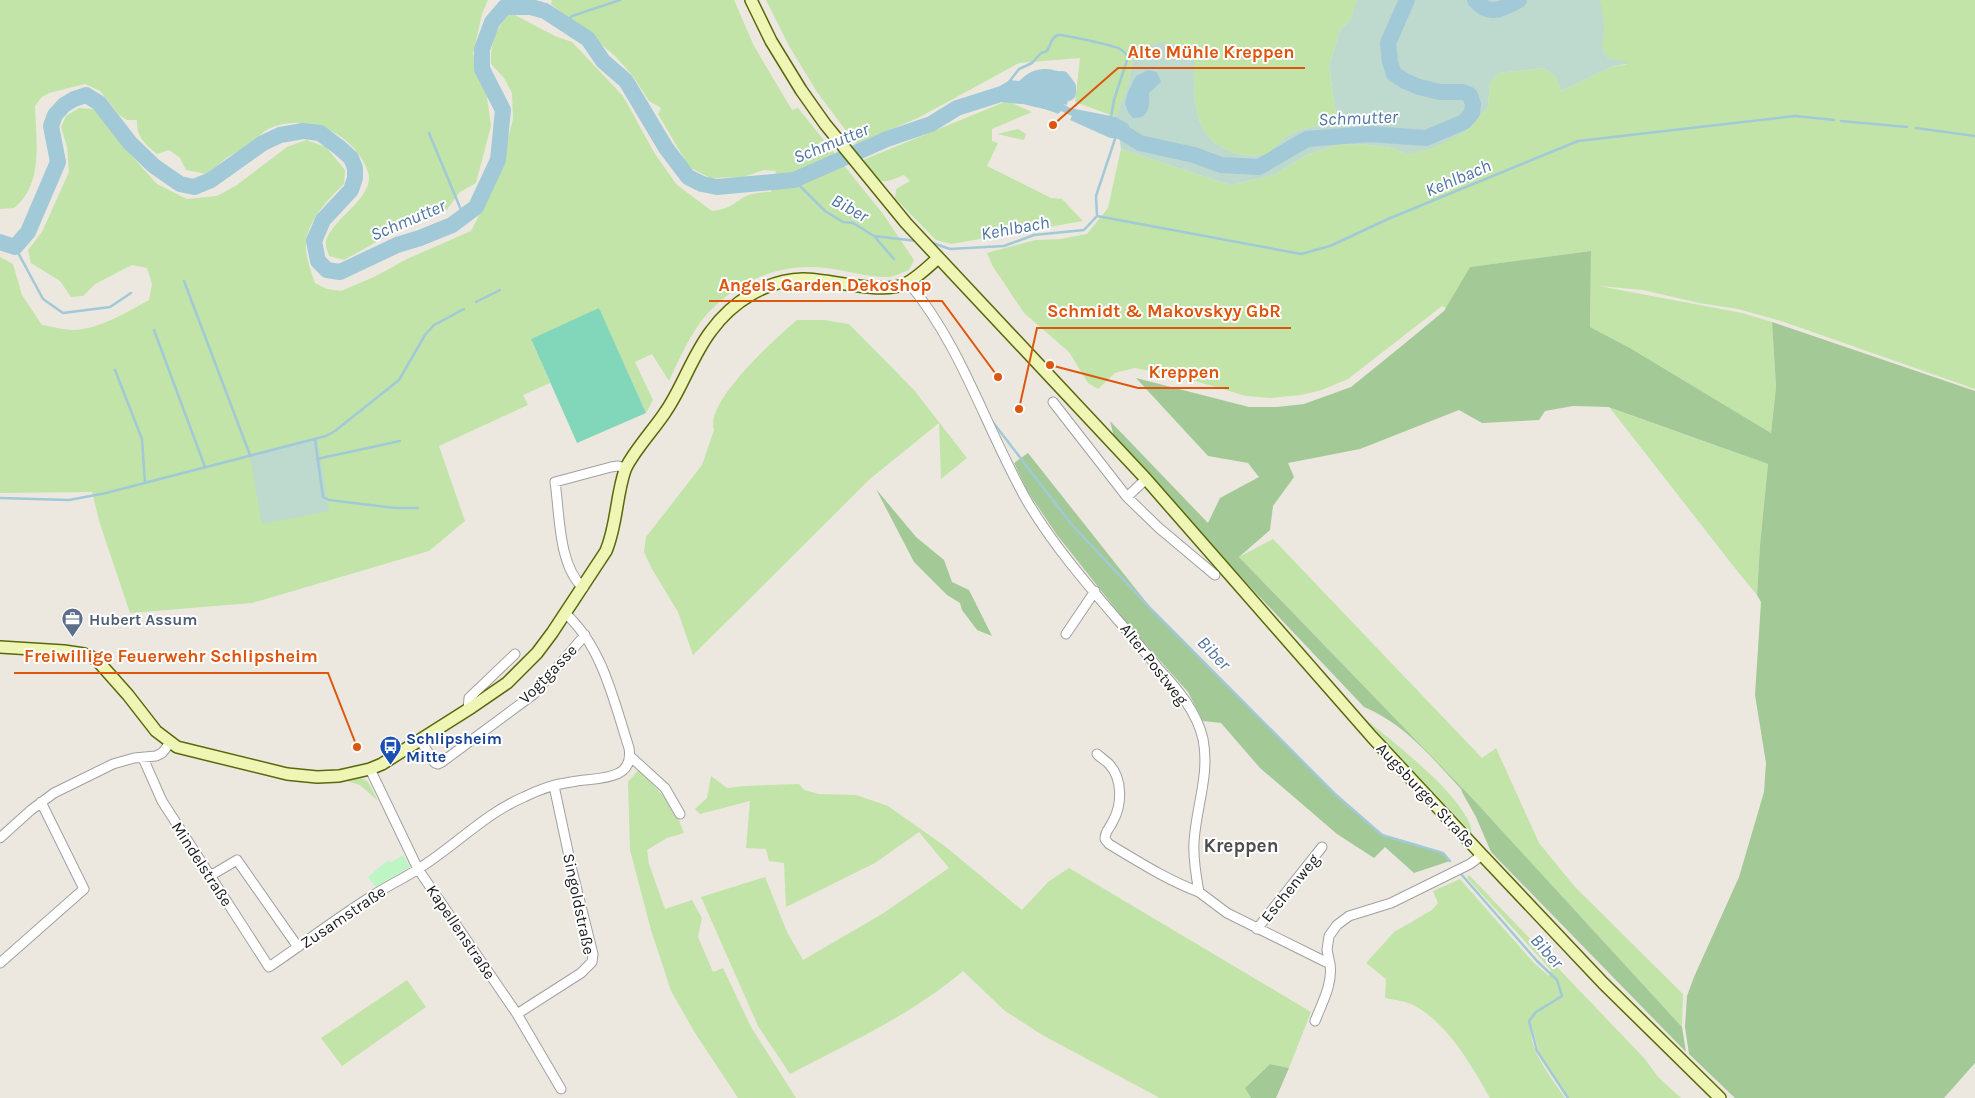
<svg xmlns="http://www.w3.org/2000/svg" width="1975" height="1098" font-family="Karla,sans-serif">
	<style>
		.grass { fill: #c2e4a8 }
		.forest { fill: #a3c997 }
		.wetland { fill: #bed9ce }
		.park { fill: #bef5c5 }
		.pitch { fill: #82d7bb }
		.water { fill: #a2c9d7 }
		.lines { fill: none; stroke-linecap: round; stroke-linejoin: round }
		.stream { stroke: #a2c9d7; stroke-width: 2.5 }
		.river { stroke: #a2c9d7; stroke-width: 16 }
		.street-casing { stroke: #a1a1a1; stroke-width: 11 }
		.secondary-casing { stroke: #59680b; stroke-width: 14 }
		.street { stroke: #fff; stroke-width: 9 }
		.secondary { stroke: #eef5b5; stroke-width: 11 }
		.labels { text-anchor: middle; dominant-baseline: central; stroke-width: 4; stroke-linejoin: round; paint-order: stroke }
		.service-label { font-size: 16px; font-weight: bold; fill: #4e5e75; stroke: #fff; text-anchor: start }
		.street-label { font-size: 16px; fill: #1a1a1a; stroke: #fff }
		.transit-label { font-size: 16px; font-weight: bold; fill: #164399; stroke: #fff; text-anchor: start }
		.water-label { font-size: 18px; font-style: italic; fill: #4e74a3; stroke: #fff }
		.quarter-label { font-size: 19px; font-weight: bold; fill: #4d4d4d; stroke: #fff }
		.leader { fill: none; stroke: #de560d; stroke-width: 2 }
		.callout-dot { fill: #de560d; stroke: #fff; stroke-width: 2 }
		.callout-label { font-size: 18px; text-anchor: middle; font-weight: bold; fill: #de560d; stroke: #fff; stroke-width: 4; stroke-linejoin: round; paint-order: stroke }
	</style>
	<rect width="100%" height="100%" fill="#ece8e0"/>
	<path class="grass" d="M0,0h488l-6,14 -9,40 14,43 4,29 -15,57 -16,9 -15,20 -56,23 -45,25 -15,-4c-1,-4 -4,-10 -3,-15 6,-23 50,-44 42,-69 -13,-39 -62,-61 -100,-43 -6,3 -11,10 -17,15 -7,5 -15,8 -23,13 -7,5 -14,11 -21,17l-21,-4 -6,-12 -11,-8 -12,4c-12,-10 -21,-17 -20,-34h-10l-8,-5 -19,-24 -15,-7 -36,9 -7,4 -7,9c1,34 9,78 -21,102l-14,1z
		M552,0h182l20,46 38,64 6,-2 85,106 31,46 -5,10c-6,2 -15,7 -22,7 -15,1 -43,-7 -60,-9 -44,-5 -84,10 -115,41 -19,18 -32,49 -43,72l-17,-27 -17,8 18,38 -7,13 -47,-104 -68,30 19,44 -27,12 5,10 -89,41 26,75 -36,30 -177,52 -122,10 -30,-89 -8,-32 -92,1v-236l13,7 9,31 20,30c9,1 21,5 31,5 27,-1 52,-17 76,-30l3,-16 -5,-16 -15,-3 -37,19 -12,12 -12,1 -11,-16 -29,-18 -3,-13 14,-18 27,-60 -2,-25 -6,-20 5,-11 13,-8 15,1 13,13 15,23 35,39 30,15 30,-3 20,-11 50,-38 19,-7 20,7 19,23 -1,14c-16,15 -40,40 -38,65 1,11 5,23 9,34l12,6 14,2 35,-15 31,-17 64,-28 27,-53 15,-59 -1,-26 -8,-15 -13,-14c0,-23 4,-35 20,-51l44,23 17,6 51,54 32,58 22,31 35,26c18,-2 20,-7 34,-15 8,-3 17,-4 25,-4l5,-21 -12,-1 -21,7 -33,1 -21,-11 -31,-53 3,-6 -12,-7 -16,-25 -19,-21 -63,-51z
		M766,0h591l1,2 -7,17 -11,11 -11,37 7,47 -6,9c-14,3 -31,6 -44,14 -7,5 -12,15 -20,17 -15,3 -28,2 -41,-5 -35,-16 -31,-59 -31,-91l-59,-8 -7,34 -12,33 -41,-15 5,-44 -61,5 -101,55 -62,26 -39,-52 -28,-46z
		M1600,0h375v389l-191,-67 -46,-13 -39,-6 -56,-13 -44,-4 143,27 30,9 4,65 -5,46 -141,-85 -40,-21 1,-76 -121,16 -24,41 -4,-2 -94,73 -26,11 -21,5 -31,3 -24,-2 -61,-18 -50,-10 -20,5 -17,16 -10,-6 -19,-31 -45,-39 -32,-48 -5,-12 48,-13 26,-1 26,-5 21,-26 13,-59 109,36 44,-10 33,-20 28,-10 27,-1 30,4 15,6 58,-22 23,-25 2,-26 9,-8 45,-5 12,9 5,14 50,-24 17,-3 -20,-6 -6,-10z
		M1007,101l25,11 -40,17v12l6,2 -11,23 64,32 11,1 21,22 -132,23 -15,-4 -41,-42 1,-9 14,-8 -6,-6c-28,12 -23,7 -41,-15z
		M1018,129l8,5 -2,6 -27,-6z
		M797,320h27l25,4 65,66 53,68 -26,21 -2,-56 -69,56 -177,176 -15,-43 -26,-43 -8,-17 2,-15 56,-72 12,-35c-10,-28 62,-92 83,-110z
		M1610,408l158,56 -8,81 -3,50 -19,-23z
		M1273,539l209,219 14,-10 43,95 36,44 108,107 -1,33 -210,-229 -233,-241z
		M1365,719c31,25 83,65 102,99 3,5 4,10 5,15z
		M639,769l35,39 10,25 -17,5 -20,12 2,14 16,45 27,-9 10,18 -4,19 15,35 10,-4 28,59 45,71h-58l-43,-65 -24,-42 -20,-61 -21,-80 -2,-68z
		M711,776l16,12 18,-2 54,-2 5,6 15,4 37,1 32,11 58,41 76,63 26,-28 21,-14 242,144 -22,56 -19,-4 -25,24 6,10h-91l-116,-62 -39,-25 -42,-40c-50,43 -114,72 -173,103l-32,-48 -57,-129 64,-20 22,55 16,28 79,-46 67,-46 -30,-36 -44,31 -89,44 -2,-44 -15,-2 -3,-12 -20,-1 4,-47 -50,13 -5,-5 12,-11z
		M361,778l7,4 10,19 -18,-16 -14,-4z
		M1469,875l176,184 13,18 23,21h-112l-30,-46 -7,-25c-6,20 22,54 33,71h-75c-19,-33 -41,-73 -75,-92 -8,-5 -21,-6 -30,-8l1,-19 -20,-16 28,-31 38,-22 6,-7 -5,-12 27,-12 74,84 15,13 2,-6 -84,-92z
		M407,980l19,27 -84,59 -21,-28z"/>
	<path class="forest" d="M1591,251l-1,76 40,21 141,85 5,-46 -4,-65 203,69v672l-31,35h-209l-46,-44 -4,-27 2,-31 7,-19 45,-100 25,-85 2,-29 -11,-68 6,-93 -4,-7 3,-50 8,-81 -160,-57 -35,-1 -28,5 -6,9 -57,3 -23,-13 -99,39 -72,14 6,14 -21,29 -3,24 -31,27 233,241 210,229 4,25 -195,-200 -15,-35 -13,-23 -2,-5c-29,-31 -56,-65 -97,-82l-181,-191 -69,-79 -4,-16 98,102 12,-25 39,-21 -11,-14 -40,-7 -72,-78 113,29h28l27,-3 47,-17 47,-38 46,-38 26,-44z
		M1028,453l126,159 181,182 47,41 61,18 7,8 -36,12 -29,-26 -11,11 -37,-24 -77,-66 -39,-45 -18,-2 -15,-29 -58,-65 -73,-92 -29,-43 -14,-29z
		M876,489l40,48 28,23 8,22 17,8 23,46 -15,-6 -15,-20 -2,-7 -13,-8 -33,-33z
		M1270,1064l19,4 -13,30h-25l-6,-10z"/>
	<path class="wetland" d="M1357,0h243l4,25 -2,23 6,10 22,5 -19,4 -50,24 -5,-14 -12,-9 -45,5 -9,9 -2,25 -23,25 -32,16 -26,6 -15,-6 -30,-4 -27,1 -28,10 -33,20 -44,10 -109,-36 -5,-32 12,-33 7,-34 27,-8 20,4 12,12c0,32 -4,75 31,91 13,7 26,8 41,5 7,-2 13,-12 20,-17 13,-8 30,-11 44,-14l6,-9 -7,-47 11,-37 11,-11z
		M317,437l12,74 -67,13 -12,-69z"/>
	<path class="park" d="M403,855l7,12 -34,20 -8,-10 19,-16 5,1z"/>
	<path class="pitch" d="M599,308l47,105 -69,30 -46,-104z"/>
	<path class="water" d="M1148,70l9,2 4,10 -12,11c1,12 0,26 -16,25l-5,-6 -3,-9 3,-11 8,-16z
		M1010,80c16,3 51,0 59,16l-2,9 -4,-1 7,4 46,9 12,7 7,16 -25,-2 -40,-18 2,-4 -11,-5 -3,3c-10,-5 -20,-6 -31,-9 -9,-2 -15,-6 -24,-6l-4,-8 1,-5z"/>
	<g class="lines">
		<path class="stream" d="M566,23l6,-7 48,-16
			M1009,82l10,-13 13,-6 9,-10 6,-2c4,-6 4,-14 11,-16 4,-1 58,11 62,14 4,2 6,5 8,8l-14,43 -3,17
			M1841,121l66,6
			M1916,128l59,8
			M429,133l35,84
			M794,180l31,31 18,11 10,1 21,13 20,23
			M1097,216l-1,-20 20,-60
			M874,236l43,5
			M930,242l20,7 54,-3 30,-11 50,-5 13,-14 204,38 29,-8 58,-27 190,-78 217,-25 39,4
			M15,247l28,52 20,14 47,-6 21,-14
			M184,281l66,174
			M476,302l24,-12
			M154,330l51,137
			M115,370l27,69 3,44
			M992,421l80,104 82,87 181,182 47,41 61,18 7,8
			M315,439l8,58 6,3 66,8h23
			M317,459l83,-18
			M0,498l69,2 37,-7 220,-57 9,-5 64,-51 26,-45 9,-10 30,-16
			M1461,874l76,87 20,19 5,16 -26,16 -7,9 8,30 31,47"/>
		<path class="river" d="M1475,0c13,17 28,9 44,0
			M1023,96l-5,-1c7,-9 15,-19 28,-18 6,0 10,3 16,2l6,8v6
			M1117,129l23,14 54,12 27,10 38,2 48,-28 62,-5 57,4 38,-16 8,-9 1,-9 -3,-9 -7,-3h-23l-21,-5 -14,-6 -11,-7 -4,-12 -2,-19 19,-43
			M0,242l15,5 13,-15 30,-70 -7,-36 4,-11 9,-10 10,-6 12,-4 13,8 31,40 24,23 26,18 14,3 17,-7 52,-37 17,-8 23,-4 17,2 20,15 11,10 4,10v10l-4,12 -28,30 -9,21 4,20 9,9 13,2 57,-27 23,-7 32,-13 24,-18 22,-47 5,-50 -21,-41v-20l10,-27 13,-15h26l14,4 43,28 15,22 23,20 40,67 22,29 14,7 15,3 77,-7 93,-41 44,-15 26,-16 44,-14 20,2"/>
		<defs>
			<path id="street" d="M908,282c54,64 78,147 119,219 36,61 87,112 131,167 19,20 39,44 45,71 7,36 -7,68 -9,103 -1,17 2,34 5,50l28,21 103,51 -3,-14 2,-14 8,-11 12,-9 42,-13 79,-39 12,-9
				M1053,402l74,95 32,31 56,47
				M1127,497l19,-18
				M583,588c-25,-24 -23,-73 -28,-106l56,-15 7,-1 7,2
				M1066,634l29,-43
				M468,710l1,-12 46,-44
				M420,740l15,23 3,1 4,-2 92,-68 51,-59
				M1097,754c4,4 9,7 12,10 14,15 13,41 4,57 -3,7 -8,10 -8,18l4,5c30,18 58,36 90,48
				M631,757l34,31 15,26
				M143,758l19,43 107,166c34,-23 68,-49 103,-71 15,-10 31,-17 46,-27 36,-22 66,-55 106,-72 14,-7 31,-13 47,-15 23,-5 64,1 58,-34 -15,-46 -26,-100 -63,-134
				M370,769l48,100 99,145 44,75
				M0,838l31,-28 23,-17 59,-29 21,-6 22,-2 6,-3 8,-10
				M210,876l27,-16 61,87
				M1257,929l65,-82
				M0,963l84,-74 -43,-87
				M517,1014l64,-41 11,-11 1,-8 -21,-84 -18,-84
				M1315,1021c7,-18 18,-37 15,-57"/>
			<path id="secondary" d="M751,0l20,41 30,49 24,34 81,99 240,256 226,258 110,118 121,128 117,115
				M0,647l64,4 20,3 12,5 32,36 28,36 21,16 110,27 30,3 22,-1 31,-7 12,-5 90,-57 35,-24 30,-30 15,-20 54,-82c11,-26 10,-55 19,-81 6,-16 31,-43 41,-59 17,-25 26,-55 45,-80 21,-29 55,-51 92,-52 28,0 78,16 102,5 12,-6 23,-17 33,-26"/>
		</defs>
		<use href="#street" class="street-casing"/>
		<use href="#secondary" class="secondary-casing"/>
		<use href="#street" class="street"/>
		<use href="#secondary" class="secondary"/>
	</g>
	<defs>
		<symbol id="office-pin" viewBox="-11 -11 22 30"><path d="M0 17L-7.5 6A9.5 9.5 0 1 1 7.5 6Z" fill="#5c6f8a" stroke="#fff"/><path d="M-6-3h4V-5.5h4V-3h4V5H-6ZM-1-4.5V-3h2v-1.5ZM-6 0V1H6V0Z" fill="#fff"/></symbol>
		<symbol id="bus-pin" viewBox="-11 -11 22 30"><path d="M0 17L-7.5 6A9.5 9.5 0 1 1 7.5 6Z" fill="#1a4fb4" stroke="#fff"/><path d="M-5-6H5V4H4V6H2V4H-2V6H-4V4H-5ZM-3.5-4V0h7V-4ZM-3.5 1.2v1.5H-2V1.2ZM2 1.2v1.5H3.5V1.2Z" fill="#fff"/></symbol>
	</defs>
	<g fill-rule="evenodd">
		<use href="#office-pin" x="60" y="606" width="25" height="34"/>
		<use href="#bus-pin" x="378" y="734" width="25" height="34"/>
	</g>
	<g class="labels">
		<g class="service-label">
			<text x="89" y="619">Hubert Assum</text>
		</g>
		<g class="street-label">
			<text transform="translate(1154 664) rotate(52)">Alter Postweg</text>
			<text transform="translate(548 674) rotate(-46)">Vogtgasse</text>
			<text transform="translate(1426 795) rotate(47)">Augsburger Straße</text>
			<text transform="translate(202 864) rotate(57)">Mindelstraße</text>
			<text transform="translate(1290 888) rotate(-51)">Eschenweg</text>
			<text transform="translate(579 904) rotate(78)">Singoldstraße</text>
			<text transform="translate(343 917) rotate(-34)">Zusamstraße</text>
			<text transform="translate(461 932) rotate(56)">Kapellenstraße</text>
		</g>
		<g class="transit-label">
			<text x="406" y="738">Schlipsheim<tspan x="406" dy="18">Mitte</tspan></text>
		</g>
		<g class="water-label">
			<text transform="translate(1358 118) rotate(-2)">Schmutter</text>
			<text transform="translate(831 143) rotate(-22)">Schmutter</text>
			<text transform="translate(1458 178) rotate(-23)">Kehlbach</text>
			<text transform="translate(850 208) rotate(29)">Biber</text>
			<text transform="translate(408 220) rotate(-23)">Schmutter</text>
			<text transform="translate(1015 228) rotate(-10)">Kehlbach</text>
			<text transform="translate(1214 653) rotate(46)">Biber</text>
			<text transform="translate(1547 951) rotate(48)">Biber</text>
		</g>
		<g class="quarter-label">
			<text x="1241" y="846">Kreppen</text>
		</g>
	</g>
	<path class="leader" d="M1053 125L1118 68H1305M998 377L942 301H709M1019 409L1037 328H1291M1050 365L1138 388H1229M357 747L328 673H14"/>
	<g class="callout-dot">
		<circle cx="1053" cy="125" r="5"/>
		<circle cx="998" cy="377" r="5"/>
		<circle cx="1019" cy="409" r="5"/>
		<circle cx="1050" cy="365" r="5"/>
		<circle cx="357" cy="747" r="5"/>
	</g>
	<g class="callout-label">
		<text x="1211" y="58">Alte Mühle Kreppen</text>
		<text x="825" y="291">Angels Garden Dekoshop</text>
		<text x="1164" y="317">Schmidt &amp; Makovskyy GbR</text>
		<text x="1184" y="378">Kreppen</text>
		<text x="171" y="662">Freiwillige Feuerwehr Schlipsheim</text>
	</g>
</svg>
